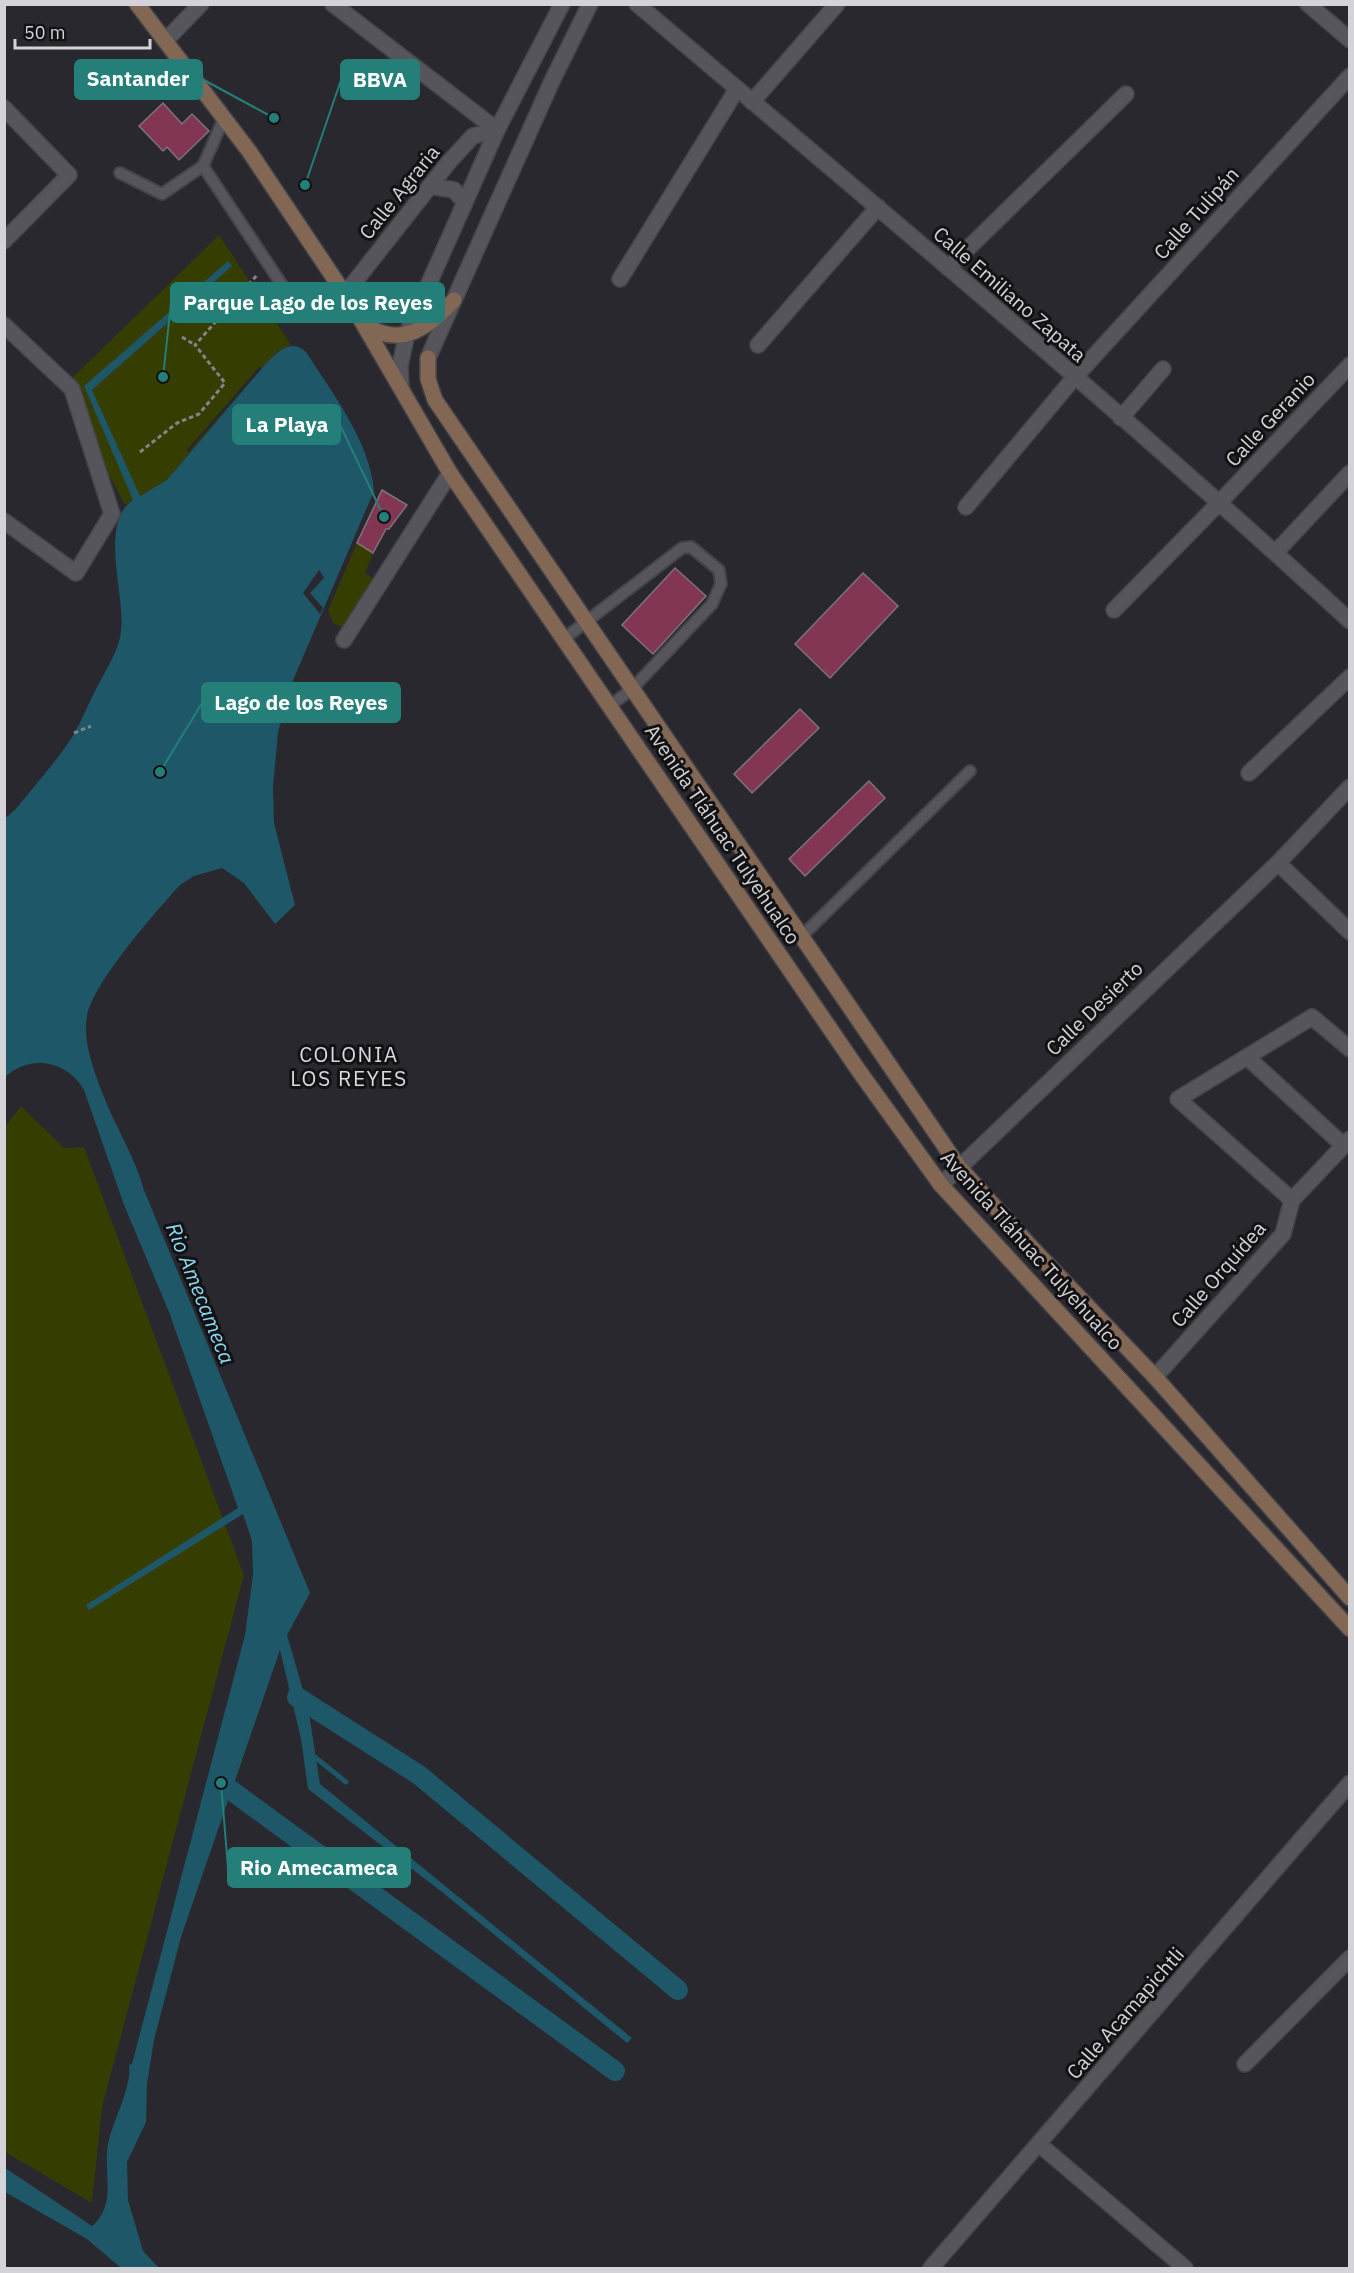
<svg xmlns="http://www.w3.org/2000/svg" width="1354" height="2273" font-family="'IBM Plex Sans',sans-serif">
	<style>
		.green { fill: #353e00 }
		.water { fill: #1d5768 }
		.pier { fill: #29282e }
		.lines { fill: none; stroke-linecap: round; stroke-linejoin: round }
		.stream { stroke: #1d5768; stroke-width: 5 }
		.canal { stroke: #1d5768; stroke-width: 20 }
		.building { fill: #823654; stroke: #7c7476; stroke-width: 1.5 }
		.service-casing { stroke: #444348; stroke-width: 14 }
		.minor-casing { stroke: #444348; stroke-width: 18 }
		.tertiary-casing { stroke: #444348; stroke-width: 18 }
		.secondary-casing { stroke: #444348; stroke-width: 18 }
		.path { stroke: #848388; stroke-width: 3; stroke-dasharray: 4.5 3; stroke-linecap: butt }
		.service { stroke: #56555b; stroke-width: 10 }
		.minor { stroke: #56555b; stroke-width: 15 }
		.tertiary { stroke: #56555b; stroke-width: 15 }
		.secondary { stroke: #836755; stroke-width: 15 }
		.labels { text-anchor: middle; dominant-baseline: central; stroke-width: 6; stroke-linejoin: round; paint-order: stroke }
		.street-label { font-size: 20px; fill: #d4d3d7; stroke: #121114 }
		.neighbourhood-label { font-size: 21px; letter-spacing: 1.5px; fill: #dad9e0; stroke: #121114 }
		.water-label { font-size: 21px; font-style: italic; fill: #8dd9f3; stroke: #121114 }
		.leader { fill: none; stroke: #237f78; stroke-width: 2 }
		.callout-dot { fill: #237f78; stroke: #121114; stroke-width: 2 }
		.callout { fill: #237f78; stroke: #237f78; stroke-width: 2 }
		.callout-label { font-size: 21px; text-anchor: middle; font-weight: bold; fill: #fff }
	</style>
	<rect width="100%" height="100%" fill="#29282e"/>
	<path class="green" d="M219,235l72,110 -13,6 -16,17 -95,112 -42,25 -62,-118z
		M357,543l16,10 -8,20 9,6 -32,48 -9,-4 -5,-13z
		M21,1106l43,42 20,-1 160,428 -142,532 -10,96 -87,-51 -1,-1024z"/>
	<path class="water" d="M228,261l4,5 -140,124 48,106 27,-16 95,-112c11,-12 28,-32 44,-16 26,41 64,89 68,139l-80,187 -16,54 -5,55 1,36 21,82 -20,19 -31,-41 -22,-15 -28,8 -14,9c-25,28 -86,96 -93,131 -5,25 8,58 17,81 12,31 31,60 40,93l166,403 -23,42 21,72 12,77 312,254 -5,5 -185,-151 -134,-103 -7,-50 -21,-89 -99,287 -27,103 -7,44 -1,38 -19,40 1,38 15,51 16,17h-38l-34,-29 -82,-47v-24l87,58c27,-23 9,-56 17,-86 5,-21 23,-54 20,-75l3,-1 113,-429 8,-60 -1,-34 -9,-27 -154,96 -3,-5 152,-97 -69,-196 -45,-107 -40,-115c-17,-30 -54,-36 -79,-13l-1,-258 11,-9c20,-25 42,-49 59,-76 8,-14 14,-30 22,-45 9,-18 23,-38 25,-58 5,-35 -23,-107 12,-131l-49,-114z"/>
	<path class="pier" d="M259,367l3,1 -74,85 -1,-3z
		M319,570l5,8 -14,15 13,15 -3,6 -17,-21z"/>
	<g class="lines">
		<path class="stream" d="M311,1754l35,28"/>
		<path class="canal" d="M297,1697l122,78 259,215
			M221,1783l394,288"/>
	</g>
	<path class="building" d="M163,103l19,21 10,-10 17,17 -30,29 -12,-13 -4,4 -24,-25z
		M382,490l25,15 -18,24h-3l-13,24 -16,-10z
		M675,568l31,28 -53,58 -31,-29z
		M863,573l35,33 -68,72 -35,-34z
		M800,709l19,19 -67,65 -18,-19z
		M869,781l16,17 -80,78 -16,-17z"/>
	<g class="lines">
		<defs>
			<path id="service" d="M224,118l-21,48 93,140 49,-12
				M120,173l42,21 41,-28
				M565,638l117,-90 9,-1 28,23 2,14 -9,20 -80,85 -21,16
				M801,937l169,-166"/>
			<path id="minor" d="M333,4l164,126
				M637,4c240,203 481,404 713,617
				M1308,4l42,36
				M166,40l35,-36
				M752,102l85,-98
				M4,108l65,67 -65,66
				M948,268l178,-174
				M620,279l117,-190
				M345,294l104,-132 24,-26 24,-6
				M4,325l68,64 40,125 -36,59 -72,-52
				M758,345l120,-138
				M1121,418l42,-49
				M966,507l108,-129 276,-302
				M1275,553l75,-80
				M1114,610l106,-108 130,-137
				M344,640l106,-167
				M1249,773l101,-96
				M1278,863l72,69
				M1247,1057l96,88
				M941,1185l337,-322 72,-76
				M1292,1200l-114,-101 134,-82 38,32
				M1155,1377l128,-143 9,-34 58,-61
				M1245,2064l105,-106
				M1040,2145l145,123
				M931,2268l419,-485"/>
			<path id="tertiary" d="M430,186l24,4 11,13
				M428,358l124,-277 38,-77
				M401,388l-1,-22 7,-33 90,-203 65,-126"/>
			<path id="secondary" d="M137,4l112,147 105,157 96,165 409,598 82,114 409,444
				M366,325c35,24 63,2 88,-25
				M428,358v21l7,21 524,767 74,82 122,128 195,221"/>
		</defs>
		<use href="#service" class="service-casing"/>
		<use href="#minor" class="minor-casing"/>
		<use href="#tertiary" class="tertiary-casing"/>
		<use href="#secondary" class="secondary-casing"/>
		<path class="path" d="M182,337l13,8
			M140,452l37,-29 22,-9 26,-31 -30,-38 63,-71
			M74,733l17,-7"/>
		<use href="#service" class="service"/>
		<use href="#minor" class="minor"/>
		<use href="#tertiary" class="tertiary"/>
		<use href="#secondary" class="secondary"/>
	</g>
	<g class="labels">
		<g class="street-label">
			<text transform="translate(399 192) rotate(-51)">Calle Agraria</text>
			<text transform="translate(1196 213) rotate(-48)">Calle Tulipán</text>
			<text transform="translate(1010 294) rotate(41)">Calle Emiliano Zapata</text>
			<text transform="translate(1270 419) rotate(-47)">Calle Geranio</text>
			<text transform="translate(723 834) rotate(56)">Avenida Tláhuac Tulyehualco</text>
			<text transform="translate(1094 1008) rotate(-44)">Calle Desierto</text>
			<text transform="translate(1032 1250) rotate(48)">Avenida Tláhuac Tulyehualco</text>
			<text transform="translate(1218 1274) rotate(-49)">Calle Orquídea</text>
			<text transform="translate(1125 2013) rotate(-49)">Calle Acamapichtli</text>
		</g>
		<g class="neighbourhood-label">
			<text x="349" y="1054">COLONIA<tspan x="349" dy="24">LOS REYES</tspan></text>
		</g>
		<g class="water-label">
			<text transform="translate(201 1293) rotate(68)">Rio Amecameca</text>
		</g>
	</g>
	<path class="leader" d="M274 118L202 79M305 185L341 80M163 377L171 303M384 517L340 425M160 772L202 703M221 1783L228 1868"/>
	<g class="callout-dot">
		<circle cx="274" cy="118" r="6"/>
		<circle cx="305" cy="185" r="6"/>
		<circle cx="163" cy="377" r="6"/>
		<circle cx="384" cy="517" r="6"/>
		<circle cx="160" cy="772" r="6"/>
		<circle cx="221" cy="1783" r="6"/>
	</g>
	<g class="callout">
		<rect x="75" y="60" width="127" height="39" rx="6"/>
		<rect x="341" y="60" width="78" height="39" rx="6"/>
		<rect x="171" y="283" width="273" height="39" rx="6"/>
		<rect x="233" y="405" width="107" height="39" rx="6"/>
		<rect x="202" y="683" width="198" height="39" rx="6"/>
		<rect x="228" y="1848" width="182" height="39" rx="6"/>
	</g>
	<g class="callout-label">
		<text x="138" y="86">Santander</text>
		<text x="380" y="87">BBVA</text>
		<text x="308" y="310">Parque Lago de los Reyes</text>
		<text x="287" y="432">La Playa</text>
		<text x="301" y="710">Lago de los Reyes</text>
		<text x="319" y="1875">Rio Amecameca</text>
	</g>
	<rect width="1354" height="2273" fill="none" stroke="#d4d3d7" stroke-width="12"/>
	<path d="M15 39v9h135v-9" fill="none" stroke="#d4d3d7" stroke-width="3"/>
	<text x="24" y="39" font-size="18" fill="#d4d3d7" stroke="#121114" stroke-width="4.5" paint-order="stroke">50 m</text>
</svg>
